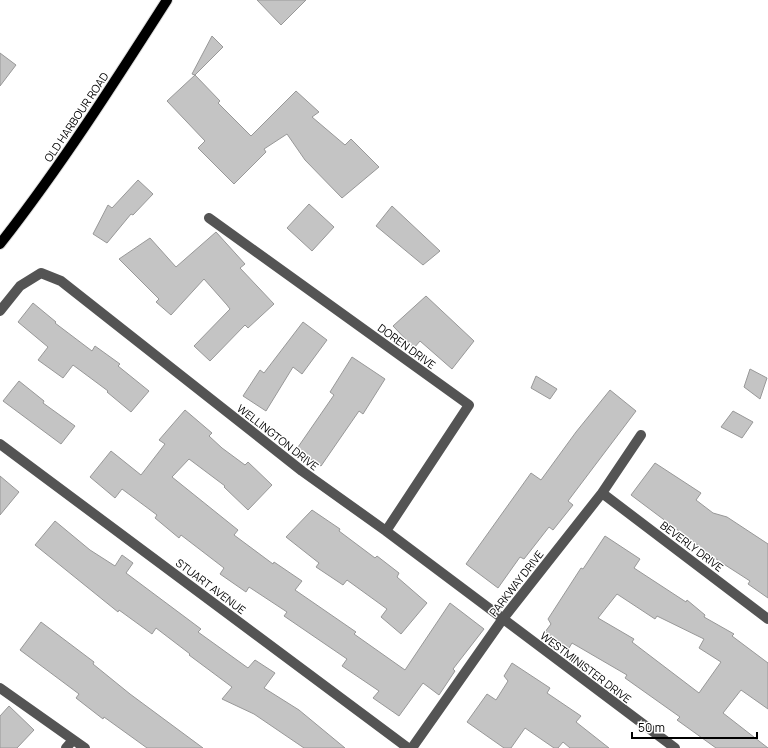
<svg xmlns="http://www.w3.org/2000/svg" width="768" height="748" font-family="Manrope,sans-serif">
	<style>
		.building { fill: #c4c4c4; stroke: #989898; fill-rule: evenodd }
		.lines { fill: none; stroke-linecap: round; stroke-linejoin: round }
		.major-casing { stroke: #dbdbdb; stroke-width: 12 }
		.minor { stroke: #545454; stroke-width: 10 }
		.major { stroke: #000; stroke-width: 10 }
		.labels { text-anchor: middle; dominant-baseline: central; stroke-width: 3; stroke-linejoin: round; paint-order: stroke }
		.street-label { font-size: 11px; fill: #000; stroke: #fff }
	</style>
	<rect width="100%" height="100%" fill="#fff"/>
	<path class="building" d="M257,0h49l-25,25z
		M212,36l11,11 -28,28 25,26 -2,2 33,33 45,-45 23,21 -7,5 33,28 6,-6 28,28 -37,31 -37,-38 -18,-26 -23,15 2,3 -32,32 -36,-36 7,-7 -38,-40 28,-26 -3,-1z
		M0,53l16,12 -16,21z
		M138,180l15,14 -20,21 -2,-1 -24,29 -14,-9 15,-29 4,3z
		M309,204l25,23 -22,24 -25,-23z
		M392,206l48,45 -17,14 -47,-39z
		M216,232l29,32 -5,4 34,36 -26,24 -3,-3 -35,36 -16,-15 36,-37 -3,-4 -23,-26 -33,36 -15,-13 3,-3 -40,-40 31,-21 26,29z
		M426,296l48,45 -22,28 -32,-28 -6,7 -21,-22z
		M33,303l23,19 -1,1 37,28 3,-5 25,18 -2,2 31,25 -18,21 -24,-20 1,-1 -35,-26 -10,13 -25,-18 10,-13 -30,-25z
		M303,322l24,18 -25,34 -9,-7 -27,44 -23,-15 17,-26 4,3z
		M352,357l33,22 -22,35 -4,-3 -38,55 -25,-16 38,-55 -4,-3z
		M750,369l17,9 -7,21 -16,-12z
		M536,376l21,13 -7,10 -19,-11z
		M19,381l25,20 -1,2 32,23 -14,18 -58,-43z
		M610,390l26,21 -68,90 5,4 -20,25 -4,-3 -25,32 -4,-2 -22,31 -32,-24 65,-91 10,7 35,-48z
		M185,410l27,23 -3,3 13,12 23,17 3,-3 24,23 -24,25 -24,-23 1,-1 -36,-27 -17,18 66,53 -4,5 39,29 1,-2 28,19 -7,9 61,42 -2,2 51,36 45,-67 34,26 -31,40 2,2 -16,24 -16,-12 -24,33 -26,-18 6,-7 -37,-25 5,-7 -63,-43 3,-4 -38,-25 -3,5 -26,-18 4,-6 -43,-33 -2,3 -24,-20 2,-3 -35,-26 -7,9 -25,-21 21,-26 30,24 24,-31 -6,-4z
		M733,411l20,11 -11,16 -21,-11z
		M655,463l46,30 -5,7 17,13 14,4 41,27v54l-20,-14 2,-3 -31,-20 -88,-66z
		M0,476l19,16 -19,23z
		M312,510l28,19 -1,2 36,27 2,-2 22,17 -2,4 30,26 -26,31 -20,-17 6,-8 -40,-29 -4,5 -27,-18 3,-4 -33,-26z
		M55,521l35,29 25,16 7,-11 11,8 -7,10 75,56 -3,3 50,36 7,-8 20,13 -11,15 35,22 46,38h-41l-50,-34 -32,-15 10,-12 -43,-32 1,-1 -34,-26 -4,6 -33,-24 -1,2 -83,-67z
		M605,536l35,23 -6,9 52,34 1,-2 18,15 -1,2 30,17 -2,2 36,27v46l-27,-19 -18,23 45,35h-52l-39,-28 3,-3 -55,-39 2,-3 -55,-32 -3,5 -24,-16 6,-8 -3,-5 33,-51 2,1zM617,594l38,25 2,-3 47,23 -5,9 22,14 -22,31 -67,-51 2,-3 -36,-21z
		M41,622l53,40 -1,2 37,30 73,54h-56l-43,-31 -1,2 -27,-21 3,-4 -59,-44z
		M512,663l38,25 -3,5 34,23 -5,6 33,26h-39l-7,-6 -5,6h-4l-29,-20 -14,20h-7l-37,-26 20,-28 9,6 12,-19 -4,-5z
		M9,706l25,24 -17,18h-17v-32z"/>
	<g class="lines">
		<defs>
			<path id="major" d="M0,244c61,-78 114,-161 167,-244"/>
		</defs>
		<use href="#major" class="major-casing"/>
		<path class="minor" d="M209,218l260,187 -83,126
			M0,311l20,-25 21,-13 20,8 241,190 84,60 289,217
			M0,444l408,304
			M602,493l166,126
			M0,688l85,60
			M66,748l7,-8
			M412,748l90,-128 100,-127 39,-58"/>
		<use href="#major" class="major"/>
	</g>
	<g class="labels">
		<g class="street-label">
			<text transform="translate(76 117) rotate(-56)">OLD HARBOUR ROAD</text>
			<text transform="translate(407 346) rotate(36)">DOREN DRIVE</text>
			<text transform="translate(278 437) rotate(38)">WELLINGTON DRIVE</text>
			<text transform="translate(692 546) rotate(37)">BEVERLY DRIVE</text>
			<text transform="translate(516 583) rotate(-52)">PARKWAY DRIVE</text>
			<text transform="translate(211 586) rotate(37)">STUART AVENUE</text>
			<text transform="translate(586 667) rotate(37)">WESTMINISTER DRIVE</text>
		</g>
	</g>
	<path d="M632 732v6h125v-6" fill="none" stroke="#000000" stroke-width="2"/>
	<text x="638" y="732" font-size="12" fill="#000000" stroke="#ffffff" stroke-width="3" paint-order="stroke">50 m</text>
</svg>
